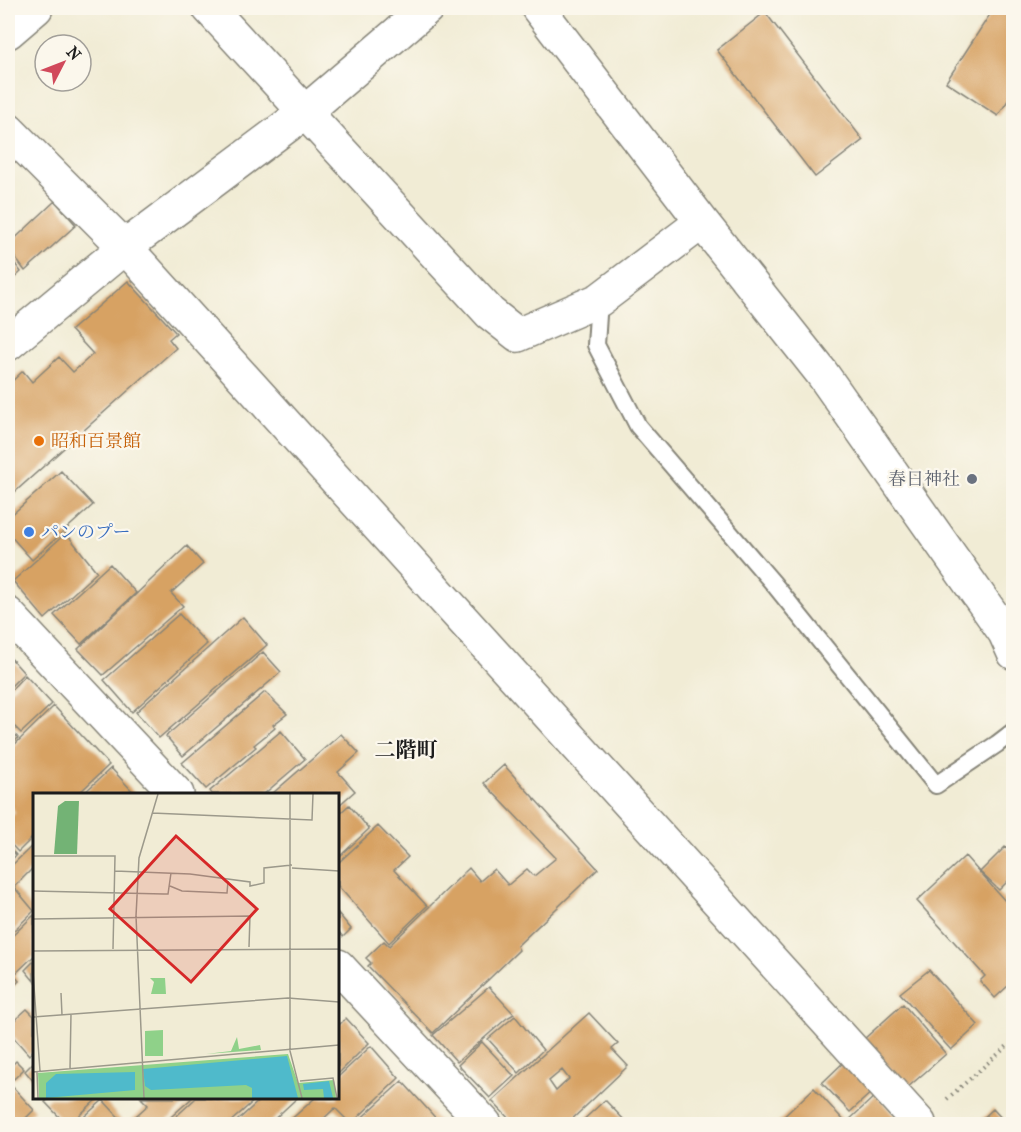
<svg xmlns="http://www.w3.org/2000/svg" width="1021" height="1132" font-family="'IM FELL French Canon','Noto Serif JP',serif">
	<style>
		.building { fill: #d7a264; fill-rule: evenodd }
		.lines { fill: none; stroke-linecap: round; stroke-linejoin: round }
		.service-casing { stroke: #868478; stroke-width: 20 }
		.minor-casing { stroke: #868478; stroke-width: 36 }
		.tertiary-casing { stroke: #868478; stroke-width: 36 }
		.path { stroke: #868478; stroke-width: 4; stroke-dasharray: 1.5 4.5; stroke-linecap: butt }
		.service { stroke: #fff; stroke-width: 16 }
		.minor { stroke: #fff; stroke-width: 33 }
		.tertiary { stroke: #fff; stroke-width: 33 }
		.food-dot { fill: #e8710a; stroke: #fbf7ec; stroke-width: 2 }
		.worship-dot { fill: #6b7280; stroke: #fbf7ec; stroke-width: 2 }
		.shop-dot { fill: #3f7fe0; stroke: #fbf7ec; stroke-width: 2 }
		.labels { text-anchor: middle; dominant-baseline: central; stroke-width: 4.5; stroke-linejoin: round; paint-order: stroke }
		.food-label { font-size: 18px; fill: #c56008; stroke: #fbf7ec; text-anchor: start }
		.worship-label { font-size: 18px; fill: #5b616d; stroke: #fbf7ec; text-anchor: end }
		.shop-label { font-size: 18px; fill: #366cbe; stroke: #fbf7ec; text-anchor: start }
		.quarter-label { font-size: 21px; font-weight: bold; fill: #1c1c1c; stroke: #fbf7ec }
		.inset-road { fill: none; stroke: #9c998b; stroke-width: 1.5 }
		.view { fill: #d62828; fill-opacity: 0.15; stroke: #d62828; stroke-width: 3 }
		.inset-edge { fill: none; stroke: #1c1c1c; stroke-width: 3 }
	</style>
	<rect width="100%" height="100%" fill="#fbf7ec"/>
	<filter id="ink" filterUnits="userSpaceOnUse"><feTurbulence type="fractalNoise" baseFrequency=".0167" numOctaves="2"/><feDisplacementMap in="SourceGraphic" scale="12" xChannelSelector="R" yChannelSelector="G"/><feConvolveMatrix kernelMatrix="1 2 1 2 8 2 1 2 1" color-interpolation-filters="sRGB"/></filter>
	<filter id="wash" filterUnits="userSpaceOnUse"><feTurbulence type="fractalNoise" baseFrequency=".008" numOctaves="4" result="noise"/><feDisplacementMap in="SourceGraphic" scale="24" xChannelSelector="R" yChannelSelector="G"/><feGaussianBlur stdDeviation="1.35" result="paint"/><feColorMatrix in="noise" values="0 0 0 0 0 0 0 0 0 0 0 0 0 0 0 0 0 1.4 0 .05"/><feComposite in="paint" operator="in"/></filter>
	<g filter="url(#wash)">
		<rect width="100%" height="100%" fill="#f1ecd5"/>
		<g id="blocks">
			<path class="building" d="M994,8h20v83l-16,25 -52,-34z
				M765,12l98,128 -48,37 -98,-127z
				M55,201l21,24 -51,46 -17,-23v-3z
				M8,254l13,18 -13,12z
				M128,281l48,52 -7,6 7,9 -168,150v-113l15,-14 9,11 27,-25 14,15 20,-18 -22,-24z
				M61,471l32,34 -61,55 -24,-27v-15z
				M66,533l31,39 -52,47 -32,-38z
				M187,546l16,18 -32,29 12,13 -80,69 -25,-26z
				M110,564l26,29 -55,51 -27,-29z
				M179,614l28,30 -75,68 -28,-32z
				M243,617l24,28 -108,93 -23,-26z
				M263,652l18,20 -98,84 -17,-20z
				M8,655l16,18 -16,16z
				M25,675l27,29 -31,29 -13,-13v-27z
				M265,692l22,22 -14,11 2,3 -21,17 2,2 -50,42 -24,-26z
				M54,706l55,59 -31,29h-44v42l-16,16 -10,-11v-22l7,-7 -7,-8v-5l2,-2 -2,-3v-43z
				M8,726l10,12 -10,10z
				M281,731l24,28 -41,35h-52l-2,-3z
				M341,734l18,19 -21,19 17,19 -17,15v-12h-66z
				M504,765l94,104 -81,77 2,4 -86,83 -65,-67 3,-3 -5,-5 18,-17 5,5 80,-78 11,13 14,-12 14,16 19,-16 7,7 22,-18 -72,-75z
				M111,768l24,26h-52z
				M349,805l20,24 -31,29v-43z
				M378,826l30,31 -14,13 33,36 -38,37 -51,-57v-23z
				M33,845l1,2v20l-20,20 20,24 -26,25v-67z
				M8,846l8,9 -8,9z
				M1005,847l9,9v19l-15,15 -19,-18z
				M965,856l49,55v79l-5,-5 -14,13 -15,-17 5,-5 -68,-75z
				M338,913l13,16 -8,8 -5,-6z
				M34,915v41l-20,19 5,6 -11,11v-52z
				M34,961v20l-9,-11z
				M929,970l49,55 -27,25 -51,-57z
				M489,987l25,27 -7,4 -50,44 -24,-27z
				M903,1004l43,50 -39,34 -43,-49z
				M27,1009l7,7v34l-5,5 -21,-24v-5z
				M589,1013l29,31 -6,5 16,17 -61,58h-53l-22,-23zM562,1070l7,9 -13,12 -7,-10z
				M515,1016l28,34 -24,23 -31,-34z
				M346,1018l23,25 -31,31v-48z
				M482,1042l32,34 -24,22 -32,-33z
				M371,1046l28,32 -48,46 -16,-16 -17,16h-32l29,-26h23v-21z
				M848,1058l27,31 -25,23 -28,-29z
				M16,1061l8,8 -10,10 -6,-7v-3z
				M34,1062v20l-9,-11z
				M402,1081l39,43h-86z
				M10,1084l24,26 -14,14h-12v-38z
				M814,1088l33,36h-71z
				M876,1095l23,26 -4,3h-45l-2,-3z
				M50,1098h48l-28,26h-4l-21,-22z
				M141,1098h51l-29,26h-36l21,-19z
				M196,1098h19l3,2 3,-2h36l-29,26h-60z
				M262,1098h35l-28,26h-28l-4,-3z
				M103,1100l22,24h-49z
				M605,1100l23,24h-49z
				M993,1109l14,15h-30z"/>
		</g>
	</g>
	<g filter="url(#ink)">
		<use href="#blocks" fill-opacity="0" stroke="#868478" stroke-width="1.5"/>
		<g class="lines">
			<defs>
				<path id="service" d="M599,300l-3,45 42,81 135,157 163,202 61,-41 17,-13"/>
				<path id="minor" d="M209,8l281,305 28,22 81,-35 103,-78
					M538,8l164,214 119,150 184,261 9,20
					M8,32l28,-24
					M8,130l117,117 794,876 -1,1"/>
				<path id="tertiary" d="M8,344l117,-97 179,-134 123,-105
					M8,614l169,180
					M338,966l147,158"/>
			</defs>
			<use href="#service" class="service-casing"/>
			<use href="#minor" class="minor-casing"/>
			<use href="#tertiary" class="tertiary-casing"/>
			<path class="path" d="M947,1099l67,-59"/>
			<use href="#service" class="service"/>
			<use href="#minor" class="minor"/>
			<use href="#tertiary" class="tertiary"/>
		</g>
	</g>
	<circle class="food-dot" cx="39" cy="441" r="6"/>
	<circle class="worship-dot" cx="972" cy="479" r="6"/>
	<circle class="shop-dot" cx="29" cy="532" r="6"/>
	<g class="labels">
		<g class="food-label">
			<text x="51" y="441">昭和百景館</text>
		</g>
		<g class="worship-label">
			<text x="960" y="479">春日神社</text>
		</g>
		<g class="shop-label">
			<text x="41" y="532">パンのプー</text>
		</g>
		<g class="quarter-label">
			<text x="406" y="750">二階町</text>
		</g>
	</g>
	<g transform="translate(33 793)">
		<rect width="306" height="306" fill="#f1ecd5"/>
		<path d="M117,185h15l1,16h-15l3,-12zM130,237v26h-18v-25zM204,244l2,12 21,-4 1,5 -55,4 25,-3zM255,261l10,29 36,-3 2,18h-297l-1,-25z" fill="#8fd189"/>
		<path d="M32,8h14l-2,53h-23l4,-48z" fill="#73b375"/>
		<path d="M254,263l11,42h-46v-10l-6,-3 -95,5 -6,-4 -2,-17zM102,279v18l-89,8v-15l10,-9zM296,288l4,17h-9l-1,-9 -19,1 -1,-6z" fill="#4fbacb"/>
		<path class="inset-road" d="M257,1v257l12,47M119,20l160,7 1,-26M0,63h82l-2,93M259,75l47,3M82,78l75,3 60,8v4l14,-3v-15l28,-3M137,93l12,5 45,2 1,-12M0,98l131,3h4l3,-21M0,126l217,-3 -1,31M306,156v29M0,158l306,-2M0,179l7,99M28,200l1,22M0,224l255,-19 51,4M37,276l1,-55M0,279l306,-27M4,279l1,26M267,288l33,-3 4,20M111,305l-8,-182 3,-58 19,-64"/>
		<path class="view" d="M143,43l81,73 -66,73 -81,-73z"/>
		<rect width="306" height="306" class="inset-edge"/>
	</g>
	<rect width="1021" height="1132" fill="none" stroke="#fbf7ec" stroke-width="30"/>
	<g transform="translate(63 63) rotate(48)"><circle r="28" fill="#fbf7ec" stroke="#a29f99" stroke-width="1.5"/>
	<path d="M0-4.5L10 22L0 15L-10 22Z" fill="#d1495b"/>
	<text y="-9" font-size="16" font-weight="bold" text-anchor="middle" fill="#1c1c1c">N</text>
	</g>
</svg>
